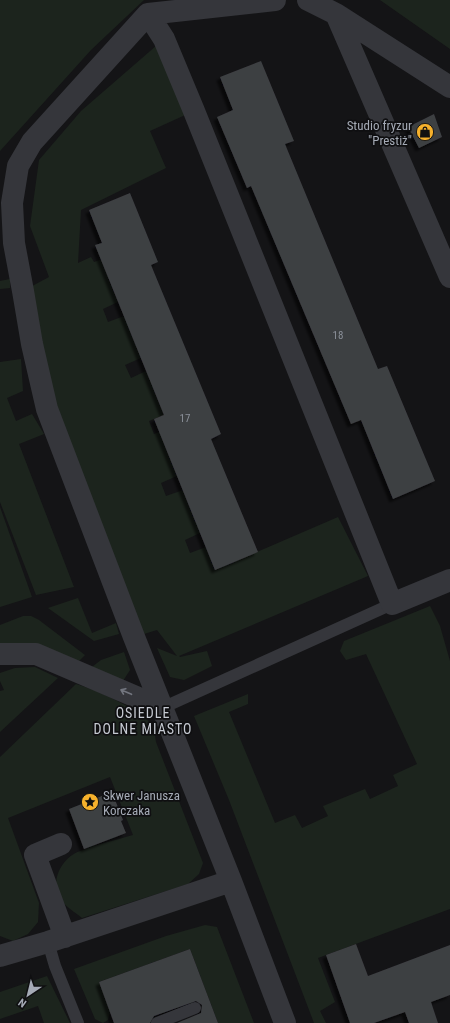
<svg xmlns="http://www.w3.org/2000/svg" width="450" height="1023" font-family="'Roboto Condensed',sans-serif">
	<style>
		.green { fill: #1c241d }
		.building { fill: #3e3f43; filter: url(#shadow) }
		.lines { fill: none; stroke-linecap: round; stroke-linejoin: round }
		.service { stroke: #35363b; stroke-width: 12 }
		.minor { stroke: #35363b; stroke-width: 22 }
		.oneway { stroke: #73767f }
		.labels { text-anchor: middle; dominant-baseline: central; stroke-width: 3.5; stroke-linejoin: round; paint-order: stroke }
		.number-label { font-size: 11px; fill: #8b9099 }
		.poi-label { font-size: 13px; fill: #a5abb6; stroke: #0f0f11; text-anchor: end }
		.neighbourhood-label { font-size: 14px; letter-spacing: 1px; fill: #c6cad2; stroke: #0f0f11 }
	</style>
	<defs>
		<filter id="shadow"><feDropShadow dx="-3.5" dy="3.5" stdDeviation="1" flood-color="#0009"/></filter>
	</defs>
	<rect width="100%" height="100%" fill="#141416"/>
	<path class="green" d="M0,0h144l-53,50 -91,101z
		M380,0h70v49z
		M164,39l30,72 -44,20 16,37 -85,42 -3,53 13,-6 3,5 14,-5 1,24 9,21 -15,7 5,13 16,-6 17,42 -16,7 6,13 15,-7 18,44 -15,6 5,13 15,-6 10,23 -10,4 8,21 -16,7 5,13 17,-6 17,43 -15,7 5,13 16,-6 9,23 123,-53 30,59 -189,80 1,1 27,-6 5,15 -28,14 -14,-3 -13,-29 20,8 -20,-26 -23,7 -87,-228 -24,-118 26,-14 -19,-51 9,-66 42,-49z
		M10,279v9l-10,1v-8z
		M21,359l2,32 -16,7 9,23 16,-7 12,20 -25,10 55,143 -38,8 -36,-93v-140z
		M0,507l32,90 -32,10z
		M78,598l14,35 24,-10 3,11 -25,7 -46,-33z
		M430,606l10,20 10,35v248l-132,49 17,44 -15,9 6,12h-12l-85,-223 -35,-84 54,-22v10l-19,8 46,111 20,-8 7,13 26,-12 -5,-10 42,-17 5,10 28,-13 -5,-11 24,-11 -51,-110 -20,6 -6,-9 4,-10z
		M23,616h8l8,4 46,35 -9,9 -76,-18v-21z
		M124,652l6,18 -9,14 -33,-14 13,-10z
		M35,667l23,11 -58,54v-41l4,-1 -4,-9v-8l15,-5z
		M76,684c16,4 71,28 77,43 2,4 2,10 3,15l47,121 -4,11 -11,10 -106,34c-6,-5 -16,-11 -21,-18 -12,-18 0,-42 19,-49 17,-7 36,-11 53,-16l-23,-58 -102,41 31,85 -1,19 -10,12 -15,7 -13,-5v-179z
		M205,925l12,2 37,96h-36l-28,-74 -91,33 11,29 -2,9 -5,3 -8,-4 -21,-50 92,-33z
		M47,976l23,47h-26l-6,-17 -38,13v-27z"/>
	<path class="building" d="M261,61l33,80 -9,3 93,225 9,-3 48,115 -42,18 -32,-79 -10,4 -100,-238 -4,2 -30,-71 16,-7 -13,-33z
		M434,114l8,23 -23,11 -11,-21z
		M130,193l28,69 -7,3 70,169 -10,5 47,113 -43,18 -61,-151 10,-4 -69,-170 7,-2 -13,-33z
		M112,792l11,28 -2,1 5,12 -42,16 -15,-40z
		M356,944l12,32 82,-31v50l-19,7 7,21h-29l-4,-11 -31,11h-24l-24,-68z
		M190,949l28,74h-41l24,-10 1,-8 -6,-4 -42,15 -4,7h-36l-15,-41z"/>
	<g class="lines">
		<path class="service" d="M162,708l230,-104
			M48,942l7,24 23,57
			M157,1023l38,-15"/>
		<path class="minor" d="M275,0l-127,14 -116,128 -14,24 -6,37 2,40 9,48 9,53 15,65 87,228 97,244 54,142
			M308,0l28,14 114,73
			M148,14l16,25 30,72 198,493 58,-24
			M336,14l114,263
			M0,654h36l126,54
			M61,844l-26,11 30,82
			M0,956l48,-14 183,-61"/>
	</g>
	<defs><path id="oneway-shaft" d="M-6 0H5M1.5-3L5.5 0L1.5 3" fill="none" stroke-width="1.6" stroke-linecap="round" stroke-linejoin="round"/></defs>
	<use class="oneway" href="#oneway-shaft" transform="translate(126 692) rotate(-157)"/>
	<defs>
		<symbol id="shop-disc" viewBox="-11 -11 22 22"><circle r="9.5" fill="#f6b12c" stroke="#0f0f11"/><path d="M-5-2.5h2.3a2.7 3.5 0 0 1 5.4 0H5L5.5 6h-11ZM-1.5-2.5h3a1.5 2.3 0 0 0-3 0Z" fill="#111"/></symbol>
		<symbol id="sight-disc" viewBox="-11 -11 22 22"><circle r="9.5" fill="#f6b12c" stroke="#0f0f11"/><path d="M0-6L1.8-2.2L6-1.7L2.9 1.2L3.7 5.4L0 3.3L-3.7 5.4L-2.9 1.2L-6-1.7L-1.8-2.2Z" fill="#111"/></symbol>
	</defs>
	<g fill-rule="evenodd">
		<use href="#shop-disc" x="415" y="122" width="20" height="20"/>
		<use href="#sight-disc" x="80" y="792" width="20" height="20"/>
	</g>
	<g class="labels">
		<g class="number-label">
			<text x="338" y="335">18</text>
			<text x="185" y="418">17</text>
		</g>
		<g class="poi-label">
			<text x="412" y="125">Studio fryzur<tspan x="412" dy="15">"Prestiż"</tspan></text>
			<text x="103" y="795" text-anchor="start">Skwer Janusza<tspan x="103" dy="15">Korczaka</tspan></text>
		</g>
		<g class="neighbourhood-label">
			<text x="143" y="713">OSIEDLE<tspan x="143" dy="16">DOLNE MIASTO</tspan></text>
		</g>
	</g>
	<g transform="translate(28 995) rotate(215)" stroke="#0f0f11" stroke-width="3" paint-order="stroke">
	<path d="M0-3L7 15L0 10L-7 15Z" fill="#a5abb6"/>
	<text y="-6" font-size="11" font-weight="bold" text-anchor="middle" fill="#a5abb6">N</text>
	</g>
</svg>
